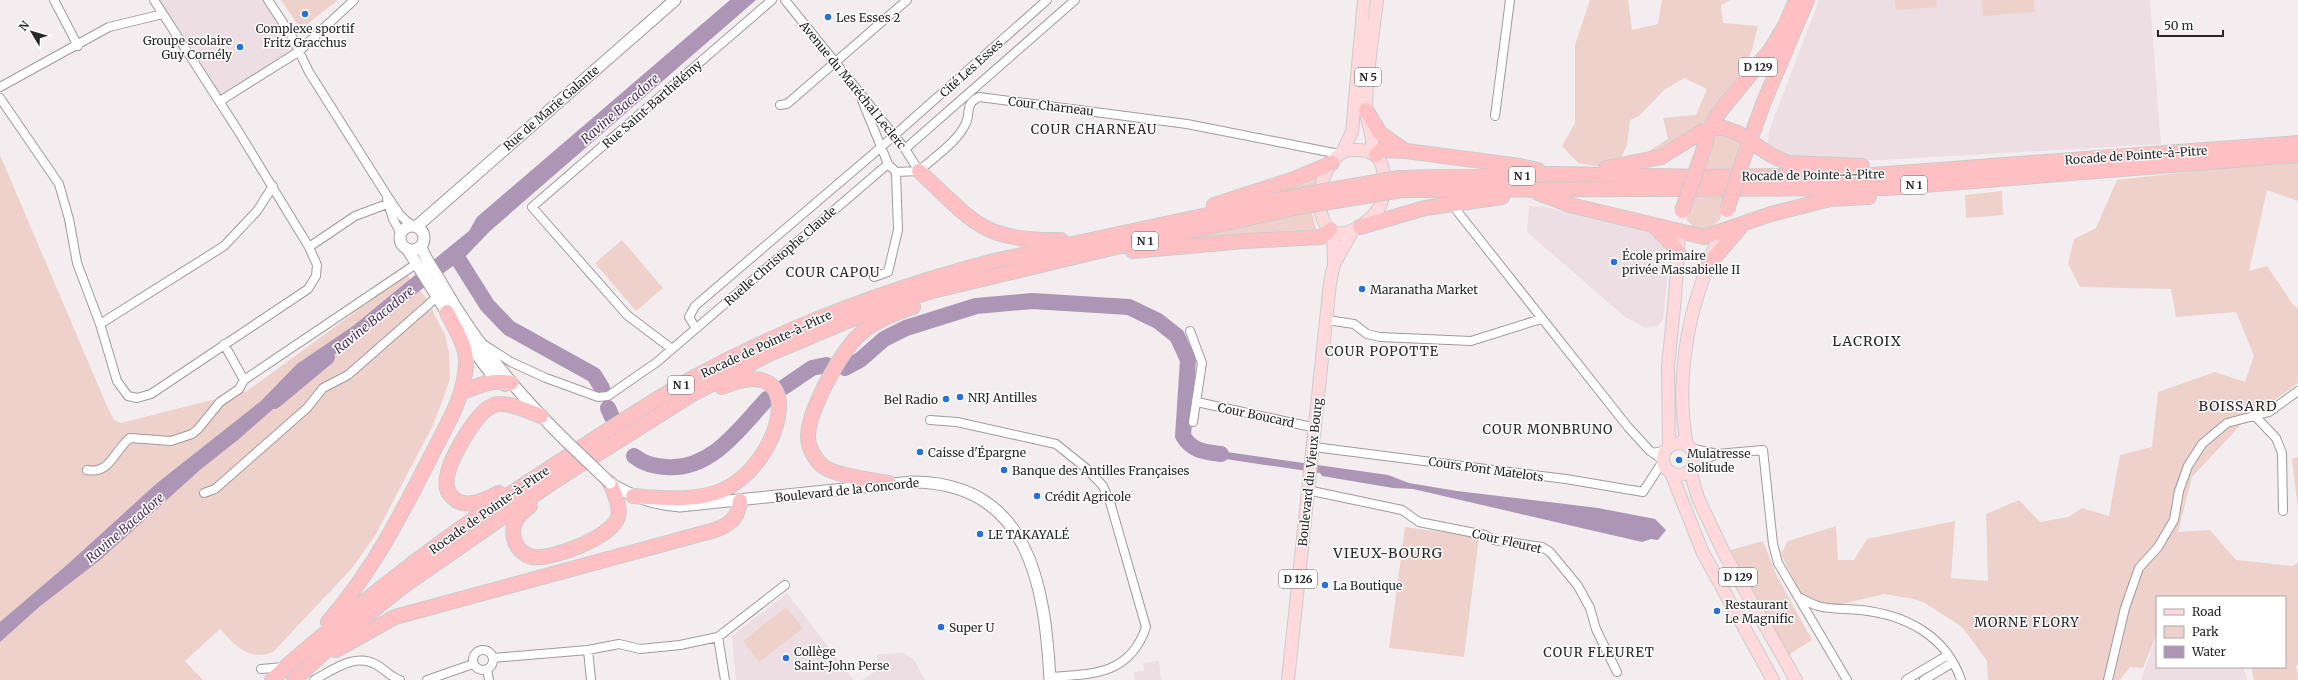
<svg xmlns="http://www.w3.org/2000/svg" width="2298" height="680" font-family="Merriweather,serif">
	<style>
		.built { fill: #eddee3 }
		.green { fill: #eed1ca }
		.water { fill: #ac95b5 }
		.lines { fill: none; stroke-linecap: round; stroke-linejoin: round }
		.river { stroke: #ac95b5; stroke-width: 16 }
		.street-casing { stroke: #a09a9c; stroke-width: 10 }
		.secondary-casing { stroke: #a09a9c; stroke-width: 13 }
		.primary-casing { stroke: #cbcbcb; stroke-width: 14 }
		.highway-casing { stroke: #cbcbcb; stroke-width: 16 }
		.street { stroke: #fff; stroke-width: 8 }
		.secondary { stroke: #fff; stroke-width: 11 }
		.primary { stroke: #ffd9dc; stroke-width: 12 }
		.highway { stroke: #ffc0c4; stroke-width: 14 }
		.secondary-bridge-casing { stroke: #a09a9c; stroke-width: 13; stroke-linecap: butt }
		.highway-bridge-casing { stroke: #cbcbcb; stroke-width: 16; stroke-linecap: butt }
		.secondary-bridge { stroke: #fff; stroke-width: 11 }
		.highway-bridge { stroke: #ffc0c4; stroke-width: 14 }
		.poi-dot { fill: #2670dc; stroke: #fff; stroke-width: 1.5 }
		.labels { text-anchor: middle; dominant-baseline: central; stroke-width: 3; stroke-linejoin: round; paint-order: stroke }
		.shield { fill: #fff; stroke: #686767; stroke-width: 1 }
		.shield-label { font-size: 11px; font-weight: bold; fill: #282626 }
		.poi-label { font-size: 12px; fill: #282626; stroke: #fff; text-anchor: start }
		.street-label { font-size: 12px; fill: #282626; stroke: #fff }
		.water-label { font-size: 13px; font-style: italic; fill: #51305c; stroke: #fff }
		.neighbourhood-label { font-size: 13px; letter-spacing: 1px; fill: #282626; stroke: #fff }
		.quarter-label { font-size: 14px; letter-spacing: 1px; fill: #282626; stroke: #fff }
	</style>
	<rect width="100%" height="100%" fill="#f4edef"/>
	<path class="built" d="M154,0h114l30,52 -78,49z
		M1819,0h331l11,144 -279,16h-86l-25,-12 -3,-5 1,-12z
		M1529,206l17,1 107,25 11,13 3,34 -4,41 -5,6 -12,2 -21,-11 -98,-85z
		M787,593l67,87h-118l-4,-44z
		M2157,634v33h86l4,13h-106z
		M904,653l10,7 11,20h-63l15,-10v-16z
		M1159,661l2,19h-26l-1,-8 10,-1 -1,-8z"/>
	<path class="green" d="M281,0h57l-37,29z
		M1590,0h38l4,30 26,-6 4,-24h68l-9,5 2,18 35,3 -6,24 -18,39 -38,41 -30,23 -31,7 33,-21 -5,-21 33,-3 11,-26 -23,-11 -20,12 -25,26 -9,4 -3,25 -8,18 -24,3 -17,-3 -16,-17 13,-23v-78z
		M1895,0h41l1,7 -41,3z
		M1982,0h52l1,12 -52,4z
		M1726,132l17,13 -9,27h-32l12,-35z
		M0,155l107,251 7,14 7,3 126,-32 156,-114 5,-1 18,22 19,37 4,17 1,26 -6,19 -12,30 -56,107 -23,33 -80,85c-24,10 -38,-7 -53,-23l-35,32 18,19h-203z
		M2298,159v42l-31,-11 -18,81 18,-5 27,40 4,2v75l-44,32 -5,1 -57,61 -14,55 32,-2 26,30 56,6 6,-3v102h-2l2,15h-44l-3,-13h34v-70h-128v36l-14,35 -13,-1 -10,13h-132l-1,-19 -25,-34 -37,-24 -11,-4 -30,-5 -46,11 -23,-4 -14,-6 -20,-41 7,-13 48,-15 2,34h16l13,-21 88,-18 -4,57 37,3 -2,-67 33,-14 21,22 28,-5 14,-9 27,8 11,-61 32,-8 6,-55 57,-20 30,10 9,-26 -18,-44 -60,5 -5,-28 -91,-2 -12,-23 6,-25 22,-11 21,-48z
		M1322,170l-5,15 -91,21z
		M2002,191l1,24 -37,3 -1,-23z
		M1694,193h33l-7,26 -12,12 -13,-2 -8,-9v-8z
		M1312,212l4,17 -70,4 -57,9 2,-6z
		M622,240l41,48 -27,23 -41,-48z
		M2298,457v52l-6,-50z
		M1405,527l74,10 -15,120 -75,-9z
		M1763,541l13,33 36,66 -28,18 -57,-107z
		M786,607l17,21 -44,34 -16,-21z"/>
	<path class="water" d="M730,0h26l-266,231 -25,26 -177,132v7l-49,43 -38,30 -101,91 -61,47 -39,35v-20l68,-58 88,-80 105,-83 36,-37 56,-38 100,-82 16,-13 8,-14z
		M1206,449l182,26 21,8 48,8 141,17 57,11 11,11 -8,10 -7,-1 -9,3 -229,-53 -20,-1 -71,-12 -2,-3 -115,-17 -6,-4z"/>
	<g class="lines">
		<path class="river" d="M455,254l32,51 22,23 85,47 8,13
			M845,368l15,-8 24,-21 22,-11 70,-22 56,-5 97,6 29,14 19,15 11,24 -5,76c9,15 21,16 38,18
			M784,387l28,-19 14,-3
			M274,401l53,-44
			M608,408l4,9
			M634,456c10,8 20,10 32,11 45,4 73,-38 101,-68"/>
		<defs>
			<path id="street" d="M54,0l24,46
				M268,0l23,35 18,37 77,122 14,21 12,11
				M785,0l120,149 14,22
				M0,87l109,-60 54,-13
				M0,98l59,86 10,35 8,44 23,61 17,57 11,15 9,2 14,-4 157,-105 8,-13 1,-11 -8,-18 -72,-118 -83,-129
				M862,100l26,64 8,8 2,58 -10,42 -14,5
				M220,101l78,-49 56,-52
				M780,105l7,-1 120,-104
				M1495,116l15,-116
				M905,149l170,-149
				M919,171c15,-14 37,-28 46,-46 7,-12 -2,-20 14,-28l208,27 152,30
				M896,172l23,-1
				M387,199l6,20 8,15
				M1457,211l171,216 22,24 13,9
				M309,247l46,-31 32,-12
				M1327,320l27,4 13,10 13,3 91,4 70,-22
				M100,324l124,-78 33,-35 16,-25
				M695,327l-6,-10 6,-11 185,-158 167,-148
				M1190,331l12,32 -9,59
				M483,344l28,18 35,16 52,19 10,-1 49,-34 231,-198
				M672,349l-45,-34 -95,-108 240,-207
				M244,380l172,-116
				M1197,402l119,26
				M2254,415l22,23 6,15 1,58
				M930,420l27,2 99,22 31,25 16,17 7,16 36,125c-16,48 -53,47 -96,50
				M1314,447l252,32 77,13 20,-31
				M1690,448l27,6
				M1653,453l13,-3
				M1693,465l24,-11 46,-4 10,94 5,19 69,117
				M87,470c23,5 28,-21 43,-32l41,3 21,-7 6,-5 22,-27 19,-13 5,-9 -20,-36
				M1307,490l95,20 17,12 66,13 9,5 48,7 8,5 28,34 12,22 6,21 21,43
				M204,493l11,-4 92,-81 16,-20 25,-13 89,-78
				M1798,597c7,3 13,7 20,9 13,4 29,2 43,4 44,5 85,25 100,70
				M718,637l7,43
				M473 660a10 10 0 1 1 20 0a10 10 0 1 1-20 0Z
				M588,650l3,30
				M493,658l95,-8 31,-6 21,5 40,-4 38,-8 67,-52
				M261,669l23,-2
				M487,669l2,11
				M314,680c19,-10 41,-28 63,-15 8,5 14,12 23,15
				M427,680l46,-16
				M1906,680l42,-25
				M1924,680l28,-17
				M2108,680l17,-72 14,-40 19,-21 16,-27 5,-29 9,-25 14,-22 25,-21 42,-11 29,-21"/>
			<path id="secondary" d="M400 238a12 12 0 1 1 24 0a12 12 0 1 1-24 0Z
				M416,227l259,-227
				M421,246c4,14 14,25 21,38 33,59 75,109 124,157
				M408,250l43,69
				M463,336l26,35 16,14
				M610,483c22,14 43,21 70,23l232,-24c117,0 133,103 138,198"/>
			<path id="primary" d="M1349,150c8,0 20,-1 27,5 11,11 10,40 3,53 -8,13 -37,36 -51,20 -17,-20 -6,-72 21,-78z
				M1343,151l9,-19 12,-132
				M1371,153c4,-15 -4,-28 -5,-43 0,-36 7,-74 11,-110
				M1333,232l1,31
				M1663 459a16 16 0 1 1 32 0a16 16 0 1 1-32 0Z
				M1669,446l-1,-80 7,-68 4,-67
				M1687,446c-8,-43 -5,-89 5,-131 7,-29 19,-56 28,-84
				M1690,470l8,28 26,55 72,127
				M1671,473l32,80 70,127
				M1288,680l42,-397 4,-19 19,-34"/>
			<path id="highway" d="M1366,110l14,23 24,17
				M1704,148l6,-20 8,-14 53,-65 15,-25 10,-24
				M1376,155l5,-5 25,1 114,15 18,4
				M1744,157l19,-53 44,-104
				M1606,168l55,-11 42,-26 18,-4 17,6 33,22 17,8 74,3
				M919,171c54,50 63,71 142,69
				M1399,178l155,-4 152,3 167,-2 425,-32
				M1402,190l484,-2 412,-33
				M1538,193l32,12 134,32 67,-23 59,-15 39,-2
				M1214,205l80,-26 38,-16
				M1654,226l18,18 7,10
				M1360,227l65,-19 77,-11
				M1133,251l111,-10 77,-4 9,-7
				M1708,265l35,-41
				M463,392c16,-7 30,-13 48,-9
				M889,483c-17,-3 -52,-7 -65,-16 -9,-7 -16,-19 -16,-31 1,-27 32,-83 52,-102 14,-13 35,-21 53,-27
				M499,493c-8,4 -16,8 -25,10 -6,1 -13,1 -18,-3 -8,-5 -11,-13 -9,-23 3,-18 29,-66 47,-72 14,-4 33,6 47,11
				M633,496c29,2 62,6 90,-6 59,-26 89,-142 -1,-103
				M530,506c-5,4 -10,8 -13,13 -9,14 -1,35 16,38 19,3 79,-20 85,-40 3,-11 -4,-24 -8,-34
				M328,622c44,-50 73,-107 103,-166 15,-30 34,-59 35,-93 1,-17 -12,-36 -19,-51
				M336,650l59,-33 320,-87c16,-6 23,-12 25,-29
				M272,680c24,-24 51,-45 77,-66 58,-48 118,-92 181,-133 53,-34 106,-71 161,-102 95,-52 199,-91 303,-118l302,-65
				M294,680l54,-50 57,-45 148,-103 138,-87 80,-42 100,-42 61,-20 184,-44 183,-40"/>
		</defs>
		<use href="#street" class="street-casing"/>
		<use href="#secondary" class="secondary-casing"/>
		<use href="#primary" class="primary-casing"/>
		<use href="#highway" class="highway-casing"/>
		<use href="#street" class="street"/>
		<use href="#secondary" class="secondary"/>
		<use href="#primary" class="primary"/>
		<use href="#highway" class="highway"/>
		<defs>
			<path id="secondary-bridge" d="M566,441l44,42"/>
			<path id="highway-bridge" d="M1296,196l103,-18
				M1299,207l103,-17
				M1727,210l17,-53
				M1682,211l22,-63"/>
		</defs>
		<use href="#secondary-bridge" class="secondary-bridge-casing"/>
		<use href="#highway-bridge" class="highway-bridge-casing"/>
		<use href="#secondary-bridge" class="secondary-bridge"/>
		<use href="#highway-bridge" class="highway-bridge"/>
	</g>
	<g class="poi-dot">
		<circle cx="305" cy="14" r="4"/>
		<circle cx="828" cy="17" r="4"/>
		<circle cx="240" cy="47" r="4"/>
		<circle cx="1614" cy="262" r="4"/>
		<circle cx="1362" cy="289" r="4"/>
		<circle cx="960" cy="397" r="4"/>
		<circle cx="946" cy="399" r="4"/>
		<circle cx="920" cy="452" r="4"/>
		<circle cx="1679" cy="460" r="4"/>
		<circle cx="1004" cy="470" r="4"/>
		<circle cx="1037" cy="496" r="4"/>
		<circle cx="980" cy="534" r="4"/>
		<circle cx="1325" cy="585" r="4"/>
		<circle cx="1717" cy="611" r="4"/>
		<circle cx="941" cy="627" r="4"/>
		<circle cx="786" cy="658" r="4"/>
	</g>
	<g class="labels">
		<g class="shield">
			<rect x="1739" y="58" width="38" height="18" rx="3"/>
			<rect x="1355" y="68" width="26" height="18" rx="3"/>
			<rect x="1509" y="167" width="26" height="18" rx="3"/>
			<rect x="1901" y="176" width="26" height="18" rx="3"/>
			<rect x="1132" y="232" width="26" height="18" rx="3"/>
			<rect x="668" y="376" width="26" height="18" rx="3"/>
			<rect x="1719" y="568" width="38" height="18" rx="3"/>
			<rect x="1279" y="570" width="38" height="18" rx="3"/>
		</g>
		<g class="shield-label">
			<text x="1758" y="67">D 129</text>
			<text x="1368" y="77">N 5</text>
			<text x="1522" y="176">N 1</text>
			<text x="1914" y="185">N 1</text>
			<text x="1145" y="241">N 1</text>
			<text x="681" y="385">N 1</text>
			<text x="1738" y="577">D 129</text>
			<text x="1298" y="579">D 126</text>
		</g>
		<g class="poi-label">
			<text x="836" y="17">Les Esses 2</text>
			<text x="305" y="28" text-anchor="middle">Complexe sportif<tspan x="305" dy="14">Fritz Gracchus</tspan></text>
			<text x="232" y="40" text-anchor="end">Groupe scolaire<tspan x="232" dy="14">Guy Cornély</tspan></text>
			<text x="1622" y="255">École primaire<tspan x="1622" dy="14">privée Massabielle II</tspan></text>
			<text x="1370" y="289">Maranatha Market</text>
			<text x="968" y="397">NRJ Antilles</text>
			<text x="938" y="399" text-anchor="end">Bel Radio</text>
			<text x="928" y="452">Caisse d'Épargne</text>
			<text x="1687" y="453">Mulatresse<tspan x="1687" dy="14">Solitude</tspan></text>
			<text x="1012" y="470">Banque des Antilles Françaises</text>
			<text x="1045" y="496">Crédit Agricole</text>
			<text x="988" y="534">LE TAKAYALÉ</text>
			<text x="1333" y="585">La Boutique</text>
			<text x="1725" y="604">Restaurant<tspan x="1725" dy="14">Le Magnific</tspan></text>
			<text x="949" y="627">Super U</text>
			<text x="794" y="651">Collège<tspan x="794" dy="14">Saint-John Perse</tspan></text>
		</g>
		<g class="street-label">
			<text transform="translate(971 68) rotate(-42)">Cité Les Esses</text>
			<text transform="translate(853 85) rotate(51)">Avenue du Maréchal Leclerc</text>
			<text transform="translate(652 104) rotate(-41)">Rue Saint-Barthélémy</text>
			<text transform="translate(1051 106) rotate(7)">Cour Charneau</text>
			<text transform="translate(551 108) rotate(-41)">Rue de Marie Galante</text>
			<text transform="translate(2136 155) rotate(-4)">Rocade de Pointe-à-Pitre</text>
			<text transform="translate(1813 175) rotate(-1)">Rocade de Pointe-à-Pitre</text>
			<text transform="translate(780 256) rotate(-41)">Ruelle Christophe Claude</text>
			<text transform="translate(766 344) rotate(-25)">Rocade de Pointe-à-Pitre</text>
			<text transform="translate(1256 415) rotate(12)">Cour Boucard</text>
			<text transform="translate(1486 469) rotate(8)">Cours Pont Matelots</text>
			<text transform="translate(1310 472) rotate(-84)">Boulevard du Vieux Bourg</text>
			<text transform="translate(847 490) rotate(-6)">Boulevard de la Concorde</text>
			<text transform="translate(489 510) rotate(-35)">Rocade de Pointe-à-Pitre</text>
			<text transform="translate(1507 541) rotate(13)">Cour Fleuret</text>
		</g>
		<g class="water-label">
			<text transform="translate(620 109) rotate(-41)">Ravine Bacadore</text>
			<text transform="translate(374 320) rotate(-39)">Ravine Bacadore</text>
			<text transform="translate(125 528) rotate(-41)">Ravine Bacadore</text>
		</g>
		<g class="neighbourhood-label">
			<text x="1094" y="129">COUR CHARNEAU</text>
			<text x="833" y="272">COUR CAPOU</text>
			<text x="1382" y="351">COUR POPOTTE</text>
			<text x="1548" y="429">COUR MONBRUNO</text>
			<text x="2027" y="622">MORNE FLORY</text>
			<text x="1599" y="652">COUR FLEURET</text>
		</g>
		<g class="quarter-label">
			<text x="1867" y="341">LACROIX</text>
			<text x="2238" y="406">BOISSARD</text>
			<text x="1388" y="553">VIEUX-BOURG</text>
		</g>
	</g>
	<rect x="2156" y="596" width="130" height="72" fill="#ffffff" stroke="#a9a8a8"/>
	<rect x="2164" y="609" width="20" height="6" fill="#ffd9dc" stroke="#a9a8a8"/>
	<text x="2192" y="616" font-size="12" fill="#282626">Road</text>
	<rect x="2164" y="626" width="20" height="12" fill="#eed1ca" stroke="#a9a8a8"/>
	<text x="2192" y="636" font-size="12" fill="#282626">Park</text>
	<rect x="2164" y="646" width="20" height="12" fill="#ac95b5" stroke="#a9a8a8"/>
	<text x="2192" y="656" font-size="12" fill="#282626">Water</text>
	<g transform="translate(32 32) rotate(308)" stroke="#ffffff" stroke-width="3" paint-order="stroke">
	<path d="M0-3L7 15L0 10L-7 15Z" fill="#282626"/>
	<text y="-6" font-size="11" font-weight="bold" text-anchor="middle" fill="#282626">N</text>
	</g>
	<path d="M2158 30v6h65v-6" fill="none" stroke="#282626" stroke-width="2"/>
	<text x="2164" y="30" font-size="12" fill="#282626" stroke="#ffffff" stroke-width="3" paint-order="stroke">50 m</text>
</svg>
